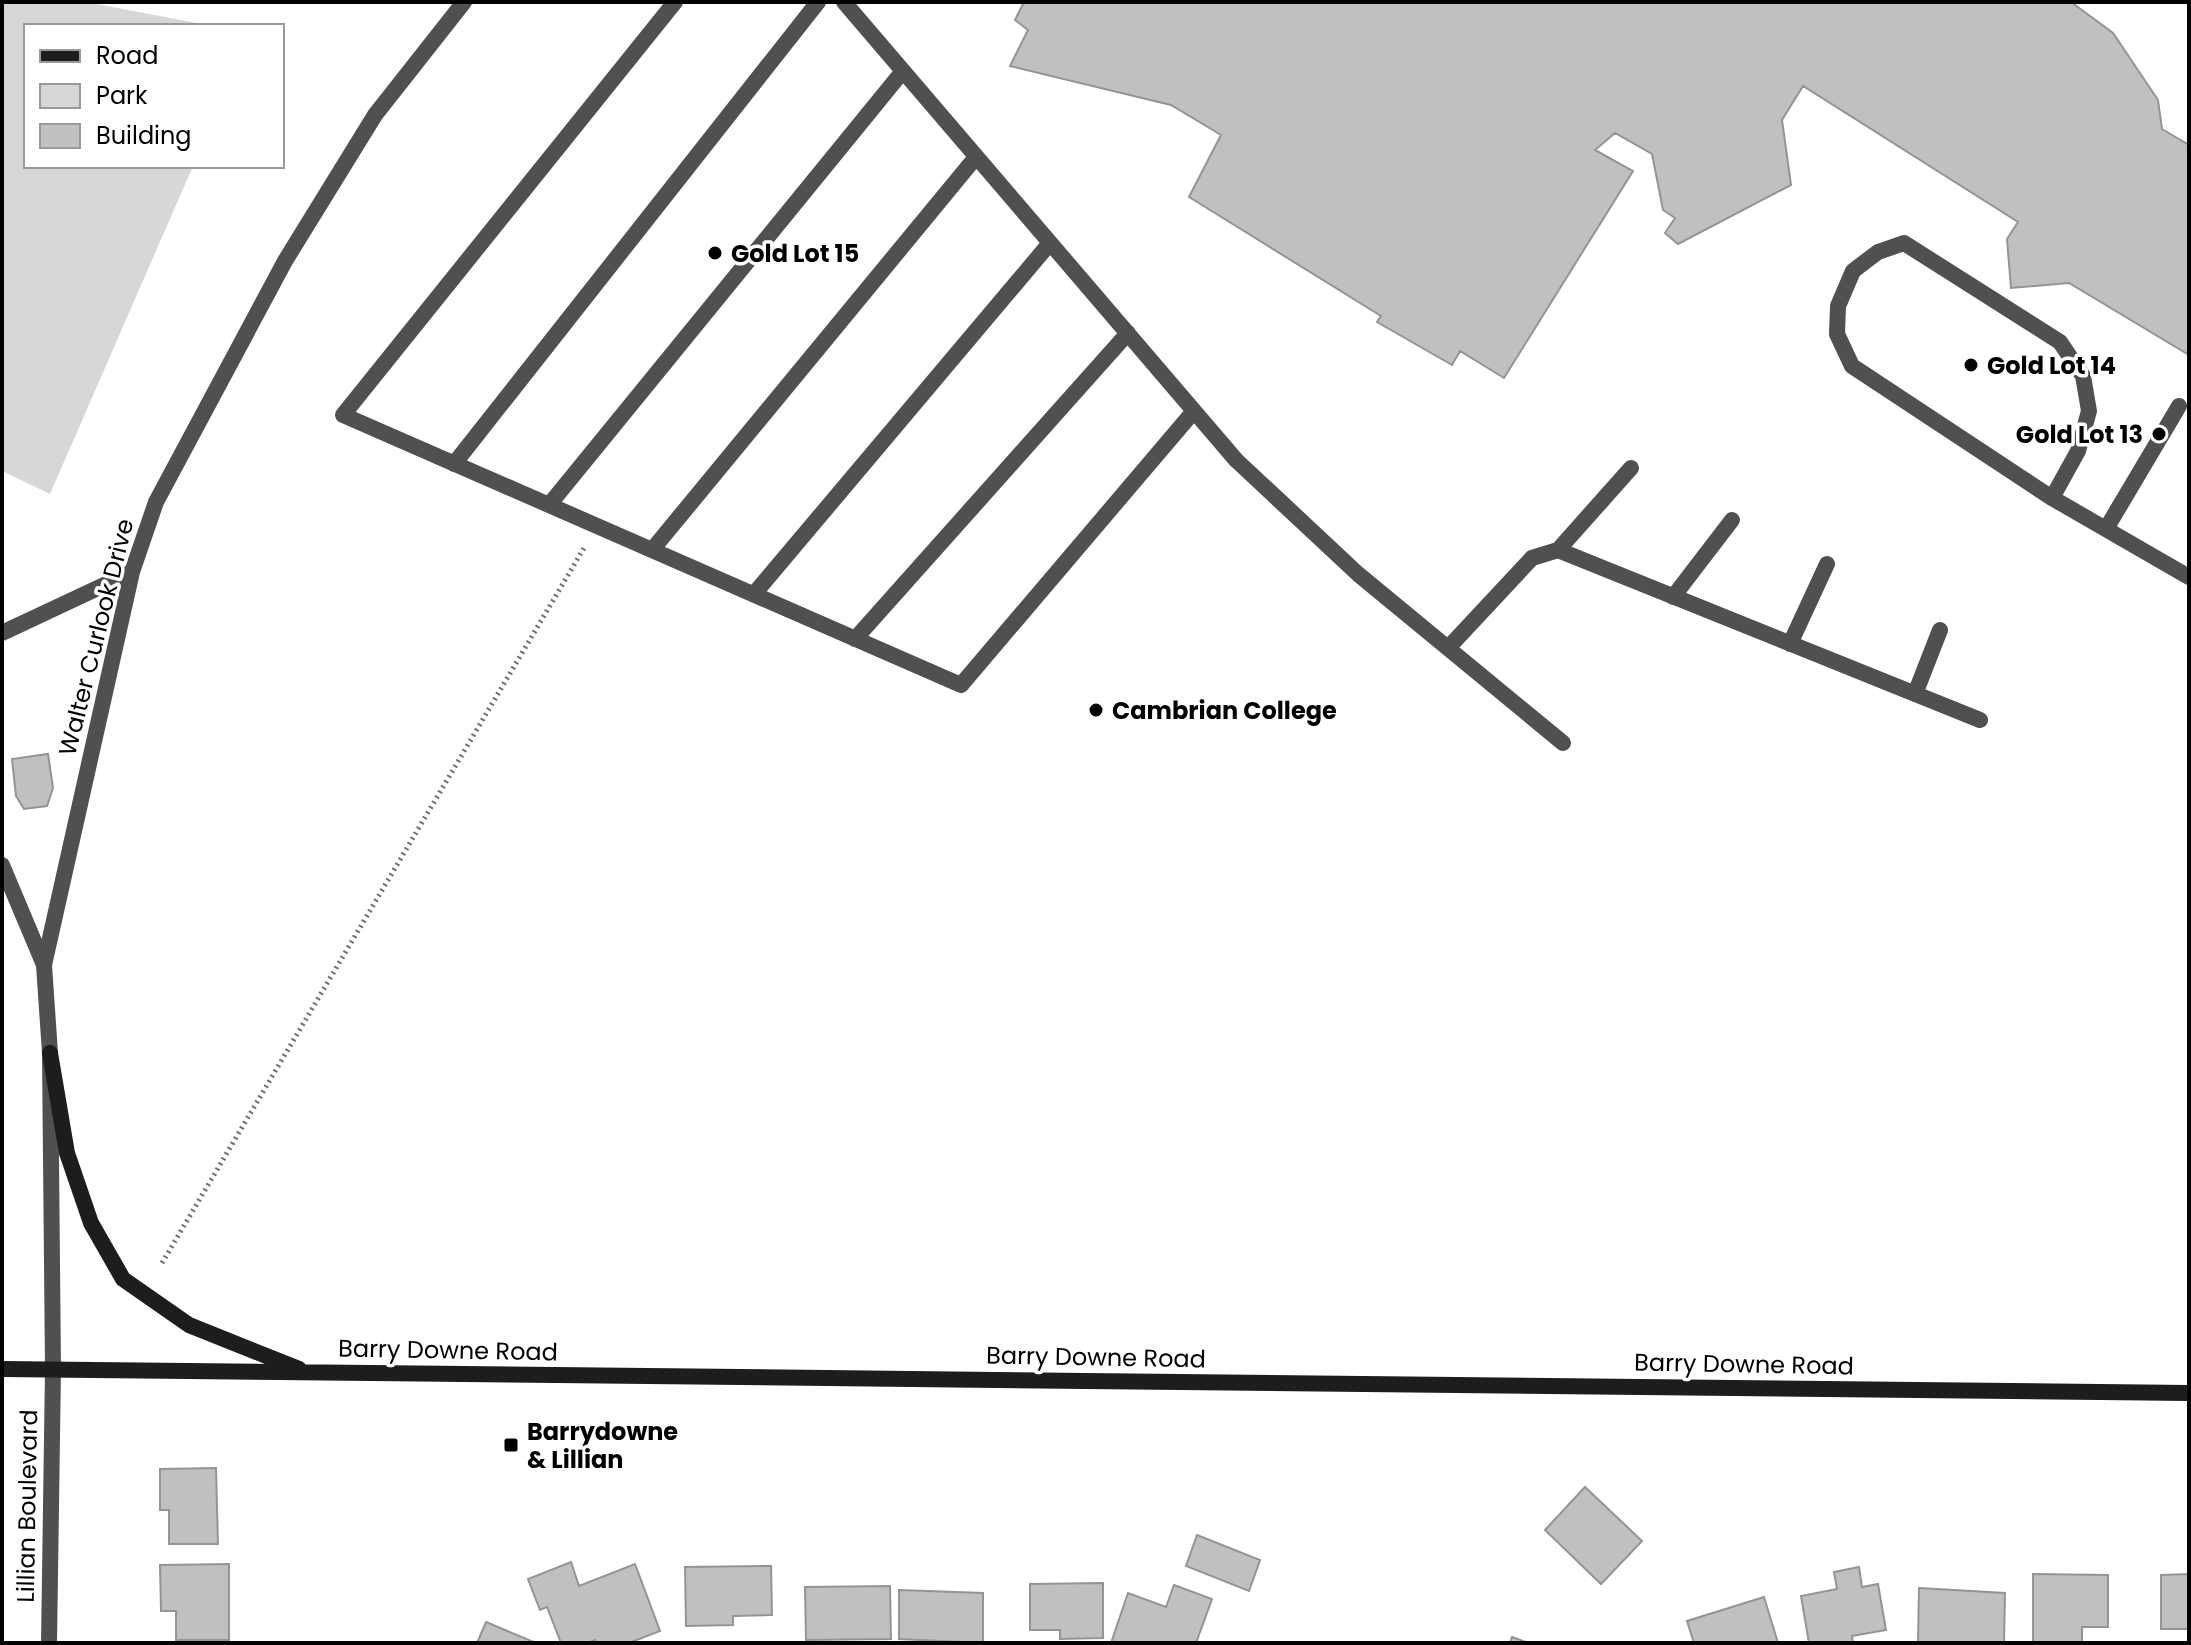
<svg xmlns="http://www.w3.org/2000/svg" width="2191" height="1645" font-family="Poppins,sans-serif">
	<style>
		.green { fill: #d7d7d7 }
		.building { fill: #c0c0c0; stroke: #949494; stroke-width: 2 }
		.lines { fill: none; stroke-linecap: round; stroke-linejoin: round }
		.path { stroke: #727272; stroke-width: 5; stroke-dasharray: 2 4; stroke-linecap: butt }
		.lane { stroke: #505050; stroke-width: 16 }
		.street { stroke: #505050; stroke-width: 16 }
		.secondary { stroke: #1d1d1d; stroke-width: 16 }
		.poi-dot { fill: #000; stroke: #fff; stroke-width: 3 }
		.labels { text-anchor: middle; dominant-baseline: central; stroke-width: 7; stroke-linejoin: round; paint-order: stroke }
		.poi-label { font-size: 24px; font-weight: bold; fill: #000; stroke: #fff; text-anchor: start }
		.street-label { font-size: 24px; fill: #000; stroke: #fff }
	</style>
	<rect width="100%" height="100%" fill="#fff"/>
	<path class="green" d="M2,2h84l126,24h-186v140h167l-143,328 -48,-23z"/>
	<path class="building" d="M1024,2h1047l42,31 45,67 4,29 27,16v210l-120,-72 -58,5 -4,-49 11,-17 -215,-136 -21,34 9,65 -113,59 -13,-11 10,-15 -12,-8 -11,-56 -37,-21 -20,17 38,21 -129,207 -44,-27 -8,14 -75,-43 4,-6 -192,-119 32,-62 -50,-30 -161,-39 18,-36 -13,-10z
		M48,754l5,34 -6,18 -23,3 -8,-13 -4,-37z
		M216,1468l2,76h-49v-34h-9v-41z
		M1585,1487l57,54 -41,43 -56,-54z
		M1197,1535l63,25 -11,31 -63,-25z
		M571,1562l8,24 56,-22 25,67 -31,12h-33l-1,-3 -8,3h-26l-14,-36 -7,3 -12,-31z
		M229,1564v76h-53v-29h-15l-1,-46z
		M771,1566l1,49 -39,1v9l-47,1 -1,-59z
		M1859,1567l3,20 16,-3 8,46 -34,6 1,7h-44l-8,-47 36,-7 -3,-17z
		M2033,1574l75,1v52h-26v16h-49z
		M2189,1574v55h-28v-54z
		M1103,1583v55l-43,1v-9h-30v-46z
		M1174,1585l38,14 -16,44h-85l17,-50 38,14z
		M890,1586l1,53 -85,1 -1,-53z
		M1919,1588l86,5 -1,50h-86z
		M899,1590l84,3v50l-84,-4z
		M1764,1597l14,46h-84l-7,-22z
		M486,1622l50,21h-59z
		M1512,1637l17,6h-19z"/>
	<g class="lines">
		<path class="path" d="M162,1263l422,-715"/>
		<path class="lane" d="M675,2l-332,413 618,270 233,-274
			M844,2l392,458 122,114 205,169
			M454,464l364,-462
			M2052,498l26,-47 11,-40 -6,-35 -23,-34 -156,-99 -26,9 -25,19 -15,35 -1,28 15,32 200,132 137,79
			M549,505l354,-434
			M2106,529l73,-123
			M652,550l324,-393
			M1558,550l73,-82
			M754,594l296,-351
			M1673,597l59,-77
			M855,639l273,-306
			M1790,644l37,-80
			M1448,648l84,-90 26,-8 422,170
			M1915,694l25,-64"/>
		<path class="street" d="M2,633l130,-61
			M2,865l42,100
			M49,1643l4,-274 -3,-316 -6,-88 88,-393 24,-70 129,-241 90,-146 89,-113"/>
		<path class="secondary" d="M50,1053l17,100 24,70 32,56 66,46 110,44
			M2,1369l2187,24"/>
	</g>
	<g class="poi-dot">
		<circle cx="715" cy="253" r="8"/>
		<circle cx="1971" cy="365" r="8"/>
		<circle cx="2159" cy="434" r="8"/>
		<circle cx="1096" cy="710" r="8"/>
		<rect x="503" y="1437" width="16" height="16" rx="4"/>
	</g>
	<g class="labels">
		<g class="poi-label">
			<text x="731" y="253">Gold Lot 15</text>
			<text x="1987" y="365">Gold Lot 14</text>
			<text x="2143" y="434" text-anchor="end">Gold Lot 13</text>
			<text x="1112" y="710">Cambrian College</text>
			<text x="527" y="1431">Barrydowne<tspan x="527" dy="28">&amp; Lillian</tspan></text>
		</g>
		<g class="street-label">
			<text transform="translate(96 637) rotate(-76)">Walter Curlook Drive</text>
			<text transform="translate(448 1350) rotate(1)">Barry Downe Road</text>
			<text transform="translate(1096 1357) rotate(1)">Barry Downe Road</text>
			<text transform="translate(1744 1364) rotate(1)">Barry Downe Road</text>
			<text transform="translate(27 1506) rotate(-89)">Lillian Boulevard</text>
		</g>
	</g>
	<rect width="2191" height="1645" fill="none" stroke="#000000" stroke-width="8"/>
	<rect x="24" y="24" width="260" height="144" fill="#ffffff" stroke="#999999" stroke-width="2"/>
	<rect x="40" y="50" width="40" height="12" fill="#1d1d1d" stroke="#999999" stroke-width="2"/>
	<text x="96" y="64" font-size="24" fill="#000000">Road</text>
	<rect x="40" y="84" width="40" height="24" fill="#d7d7d7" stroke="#999999" stroke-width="2"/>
	<text x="96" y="104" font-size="24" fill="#000000">Park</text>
	<rect x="40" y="124" width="40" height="24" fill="#c0c0c0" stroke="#999999" stroke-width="2"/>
	<text x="96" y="144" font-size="24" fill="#000000">Building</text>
</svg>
